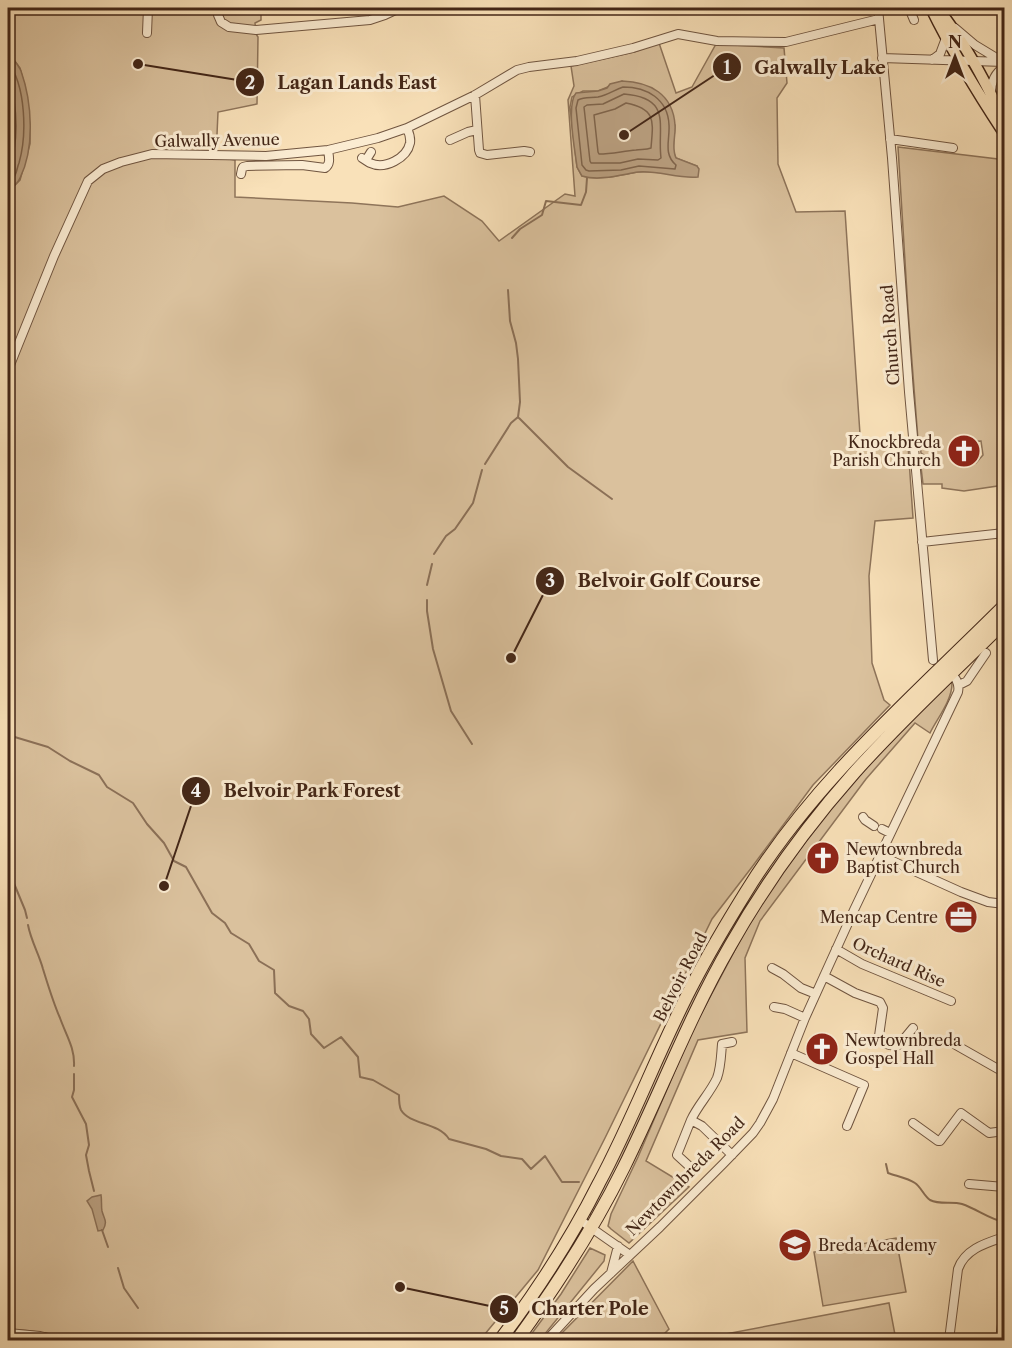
<svg xmlns="http://www.w3.org/2000/svg" width="1012" height="1348" font-family="'Libre Caslon Text',serif">
	<style>
		.green { fill: #dac19d; stroke: #8e745a; stroke-width: 1.5; fill-rule: evenodd }
		.water { fill: #bba182; stroke: #8b7057; stroke-width: 1.5 }
		.lines { fill: none; stroke-linecap: round; stroke-linejoin: round }
		.shore { stroke: #7f644c; stroke-width: 1.5 }
		.stream { stroke: #8b7057; stroke-width: 2 }
		.minor-casing { stroke: #705540; stroke-width: 10 }
		.major-casing { stroke: #432617; stroke-width: 13 }
		.highway-casing { stroke: #432617; stroke-width: 14 }
		.minor { stroke: #fbecd2; stroke-width: 8 }
		.major { stroke: #f9e1b9; stroke-width: 10 }
		.highway { stroke: #f9e1b9; stroke-width: 12 }
		.labels { text-anchor: middle; dominant-baseline: central; stroke-width: 6; stroke-linejoin: round; paint-order: stroke }
		.street-label { font-size: 16px; fill: #432617; stroke: #fbecd2 }
		.poi-label { font-size: 16px; fill: #432617; stroke: #fbecd2; text-anchor: start }
		.leader { fill: none; stroke: #432617; stroke-width: 2 }
		.callout-dot { fill: #432617; stroke: #fbecd2; stroke-width: 2 }
		.mark-label { font-size: 18px; text-anchor: middle; font-weight: bold; fill: #fff }
		.callout-label { font-size: 18px; text-anchor: middle; font-weight: bold; fill: #432617; stroke: #fbecd2; stroke-width: 6; stroke-linejoin: round; paint-order: stroke }
	</style>
	<rect width="100%" height="100%" fill="#f9e1b9"/>
	<filter id="stains"><feTurbulence type="fractalNoise" baseFrequency=".00333" numOctaves="4"/><feColorMatrix values="0 0 0 0 .2 0 0 0 0 .09 0 0 0 0 .02 0 0 0 .5 -.17"/></filter>
	<radialGradient id="worn" r=".72"><stop offset=".6" stop-color="#630" stop-opacity="0"/><stop offset="1" stop-color="#630" stop-opacity=".3"/></radialGradient>
	<path class="green" d="M8,8h253v12l-6,3 1,11 2,3 -1,67 -39,8 -2,45 19,3v37l117,6 46,4 46,-11 38,25 17,20 66,-47 10,2 -7,-96 6,-14 -3,-20 63,-14 25,-9 17,50 16,-6 24,-43 68,4 3,35 -10,15 1,66 18,48 49,-1 16,238h14l33,-4 5,73 -38,3 -6,55 3,87 12,37 6,5 -77,80 -61,82 -40,52 -107,219 -67,132 -58,70h-410c-19,-8 -42,-9 -62,-11v-1026l5,-8 -5,-3v-100l12,-12 10,-36v-18l-5,-39 -5,-19 -12,-16zM622,81l53,44 -2,26 3,7 21,8 -3,11c-17,-2 -40,-7 -56,-5 -18,3 -39,9 -56,4l-5,-9 -7,-60 2,-10 11,-6h15z
		M898,147l100,12 6,12v314l-40,6 -22,-3v-4h-19l-2,-17 4,-4 -1,-8 -3,-2 -1,-10 -2,-3 -10,-130zM981,441l2,14 -7,8 -16,-4h-10l-2,-9 7,-8z
		M949,682l3,2c0,16 -15,35 -22,49l-15,-10 -49,56 -106,142 -15,37 2,74 -49,8 -52,121 43,26 -60,56 -18,-14 -3,-3 3,-12 27,-57 53,-124 53,-100 33,-53 50,-67 32,-39z
		M921,695l-91,96 -28,37 -44,64 -165,324 -4,-2 115,-242 44,-74 44,-64 48,-59z
		M896,1238l10,54 -83,14 -9,-54z
		M590,1248l15,7 -1,6 -64,79h-13l34,-46z
		M633,1261l36,68 -10,10 -104,1z
		M889,1303l7,37h-202z"/>
	<path class="water" d="M8,52c4,6 10,12 13,19 11,31 14,77 -1,107 -2,5 -8,10 -12,14z
		M622,81c28,1 51,13 53,44 1,11 -4,22 1,33l21,8 2,3 -1,8c-20,2 -40,-7 -60,-5 -18,3 -39,9 -56,4l-5,-9c-2,-17 -11,-62 -1,-74l22,-2 9,-3 3,-4z
		M101,1195c1,5 0,11 1,16 2,8 6,10 1,19l-5,1 -6,-22 -5,-8 5,-4z"/>
	<g class="lines">
		<path class="shore" d="M8,62c18,24 19,73 11,101 -2,4 -2,10 -5,14 -1,2 -4,4 -6,7
			M8,74c10,34 12,66 0,99
			M623,87c24,0 45,12 46,38 1,15 -6,29 7,40l-1,4 -36,-3 -18,4 -32,1 -3,-1 -4,-5 -6,-57 2,-8c6,-3 13,-2 20,-3 10,-2 16,-7 25,-10z
			M624,94c49,4 33,32 37,64l-3,2 -20,-1 -18,4h-29l-1,-2 -6,-54 3,-2 16,-1z
			M626,103c31,6 27,19 25,45 -5,2 -10,1 -15,2 -13,1 -24,4 -37,4l-1,-2 -4,-37 21,-6z"/>
		<path class="stream" d="M512,238l8,-9 22,-14 4,-14 35,4 5,-13 1,-14
			M519,418l49,49 44,32
			M485,464l26,-41 7,-6 2,-15 -2,-43 -2,-16 -6,-22 -2,-31
			M434,554l12,-18 9,-7 18,-26 9,-33
			M427,585l5,-21
			M427,600v11l6,38 18,62 21,33
			M8,735l40,12 22,14 29,14 8,12 26,16 14,21 17,19 10,18 12,6 26,46 13,10 6,10 18,11 10,17 15,9 1,23 14,13 14,5 6,8 2,15 13,14 17,-11 17,20 2,20 13,3 26,15c0,4 0,11 2,15 9,15 37,12 48,29l37,10 15,7 21,3 9,10 14,-13 17,26h17
			M8,858l5,23 12,29 2,8
			M28,925c3,16 11,29 15,44 5,16 10,33 17,49 6,17 15,30 14,48
			M74,1074v16l-2,7 14,27 3,21 -3,10 3,16 5,20
			M886,1164l2,9c8,3 20,5 27,10 6,4 9,13 15,17 10,5 22,1 32,4 15,5 27,15 42,18
			M102,1230l6,17
			M118,1268l6,20 14,20"/>
		<defs>
			<path id="minor" d="M218,8v7l3,7 8,5 27,3 114,-10 15,-5 15,-7
				M878,8l14,150 17,234 24,268
				M909,8l5,12
				M955,28l20,17 28,17
				M147,33l1,-25
				M882,58l122,4
				M932,60l8,-6 6,-16
				M991,93c0,-12 4,-20 13,-26
				M475,95l4,55 1,3 7,2 37,-4 6,1
				M890,139l63,9
				M450,140l18,-8 9,-2
				M362,158c2,1 6,4 8,5 15,7 37,-5 40,-20 1,-6 -1,-10 -3,-15
				M366,160l5,-8
				M241,174l1,-5 1,-2 4,-1 55,-1 23,3c6,-4 4,-11 3,-18
				M8,370l46,-114 34,-75 15,-12 18,-7 31,-8 114,2 62,-6 50,-12 29,-10 68,-33 42,-25 12,-3 48,-6 56,-13 45,-14 39,7 69,1 93,-23
				M922,542l82,-9
				M959,685l8,-4 19,-28
				M863,817l2,3 9,6
				M882,829l8,4
				M879,855l82,37 27,10 16,2
				M836,949l26,15 89,37
				M772,968l11,6 18,14 15,6
				M824,976l31,17 25,9 3,6 -4,28c3,8 11,11 20,9l14,-17
				M774,1007l11,2 20,9
				M1003,1020h1
				M954,1044l44,25h6
				M791,1053l73,32 -17,41
				M913,1123l25,18h2l21,-28 28,20 15,-2
				M732,1155l-30,-29 -11,-6c7,-15 19,-27 26,-42 4,-11 4,-23 5,-34l10,-2
				M689,1166l-12,-11 14,-35
				M969,1184l35,3
				M580,1220l50,35
				M611,1273l7,-27
				M8,1333l32,3 17,4
				M547,1340l47,-51 66,-62 64,-64 29,-30 7,-10 13,-24 32,-81 49,-108 104,-218c2,-9 -3,-15 -9,-21
				M949,1340l9,-71c7,-20 28,-26 46,-32
				M1000,1340l3,-24 1,-3"/>
			<path id="major" d="M931,8c21,43 46,84 73,125
				M937,8c28,34 47,72 67,112"/>
			<path id="highway" d="M500,1340c37,-49 71,-101 99,-157 35,-65 60,-135 95,-201 16,-31 34,-61 52,-90 68,-111 167,-195 258,-286
				M517,1340c40,-55 77,-112 107,-173 36,-73 65,-150 106,-221 35,-62 77,-120 124,-173 47,-53 100,-101 150,-151"/>
		</defs>
		<use href="#minor" class="minor-casing"/>
		<use href="#major" class="major-casing"/>
		<use href="#highway" class="highway-casing"/>
		<use href="#minor" class="minor"/>
		<use href="#major" class="major"/>
		<use href="#highway" class="highway"/>
	</g>
	<defs>
		<symbol id="church-disc" viewBox="-11 -11 22 22"><circle r="9.5" fill="#8f2418" stroke="#fbecd2"/><path d="M-1.2-6h2.4v3.5h3.3v2.4h-3.3V6h-2.4V-.1h-3.3v-2.4h3.3Z" fill="#fff"/></symbol>
		<symbol id="office-disc" viewBox="-11 -11 22 22"><circle r="9.5" fill="#8f2418" stroke="#fbecd2"/><path d="M-6-3h4V-5.5h4V-3h4V5H-6ZM-1-4.5V-3h2v-1.5ZM-6 0V1H6V0Z" fill="#fff"/></symbol>
		<symbol id="school-disc" viewBox="-11 -11 22 22"><circle r="9.5" fill="#8f2418" stroke="#fbecd2"/><path d="M0-5L7-2L0 1L-7-2ZM-4 1L0 2.5L4 1V4Q0 6-4 4Z" fill="#fff"/></symbol>
	</defs>
	<g fill-rule="evenodd">
		<use href="#church-disc" x="945" y="432" width="38" height="38"/>
		<use href="#church-disc" x="804" y="839" width="38" height="38"/>
		<use href="#office-disc" x="942" y="898" width="38" height="38"/>
		<use href="#church-disc" x="803" y="1030" width="38" height="38"/>
		<use href="#school-disc" x="776" y="1226" width="38" height="38"/>
	</g>
	<g class="labels">
		<g class="street-label">
			<text transform="translate(217 140) rotate(-1)">Galwally Avenue</text>
			<text transform="translate(890 335) rotate(-94)">Church Road</text>
			<text transform="translate(899 962) rotate(24)">Orchard Rise</text>
			<text transform="translate(680 977) rotate(-63)">Belvoir Road</text>
			<text transform="translate(685 1176) rotate(-45)">Newtownbreda Road</text>
		</g>
		<g class="poi-label">
			<text x="941" y="442" text-anchor="end">Knockbreda<tspan x="941" dy="18">Parish Church</tspan></text>
			<text x="846" y="849">Newtownbreda<tspan x="846" dy="18">Baptist Church</tspan></text>
			<text x="938" y="917" text-anchor="end">Mencap Centre</text>
			<text x="845" y="1040">Newtownbreda<tspan x="845" dy="18">Gospel Hall</tspan></text>
			<text x="818" y="1245">Breda Academy</text>
		</g>
	</g>
	<path class="leader" d="M624 135L727 67M138 64L250 82M511 658L550 581M164 886L196 791M400 1287L504 1309"/>
	<g class="callout-dot">
		<circle cx="624" cy="135" r="6"/>
		<circle cx="138" cy="64" r="6"/>
		<circle cx="511" cy="658" r="6"/>
		<circle cx="164" cy="886" r="6"/>
		<circle cx="400" cy="1287" r="6"/>
		<circle cx="727" cy="67" r="15"/>
		<circle cx="250" cy="82" r="15"/>
		<circle cx="550" cy="581" r="15"/>
		<circle cx="196" cy="791" r="15"/>
		<circle cx="504" cy="1309" r="15"/>
	</g>
	<g class="mark-label">
		<text x="727" y="74">1</text>
		<text x="250" y="89">2</text>
		<text x="550" y="587">3</text>
		<text x="196" y="797">4</text>
		<text x="504" y="1315">5</text>
	</g>
	<g class="callout-label">
		<text x="820" y="74">Galwally Lake</text>
		<text x="357" y="89">Lagan Lands East</text>
		<text x="669" y="587">Belvoir Golf Course</text>
		<text x="312" y="797">Belvoir Park Forest</text>
		<text x="590" y="1315">Charter Pole</text>
	</g>
	<rect width="1012" height="1348" fill="none" stroke="#f9e1b9" stroke-width="30"/>
	<rect x="9" y="9" width="994" height="1330" fill="none" stroke="#432617" stroke-width="3"/>
	<rect x="15" y="15" width="982" height="1318" fill="none" stroke="#432617" stroke-width="1.5"/>
	<g transform="translate(955 57)" stroke="#fbecd2" stroke-width="4.5" paint-order="stroke">
	<path d="M0-4.5L10 22L0 15L-10 22Z" fill="#432617"/>
	<text y="-9" font-size="16" font-weight="bold" text-anchor="middle" fill="#432617">N</text>
	</g>
	<rect width="100%" height="100%" filter="url(#stains)"/>
	<rect width="100%" height="100%" fill="url(#worn)"/>
</svg>
